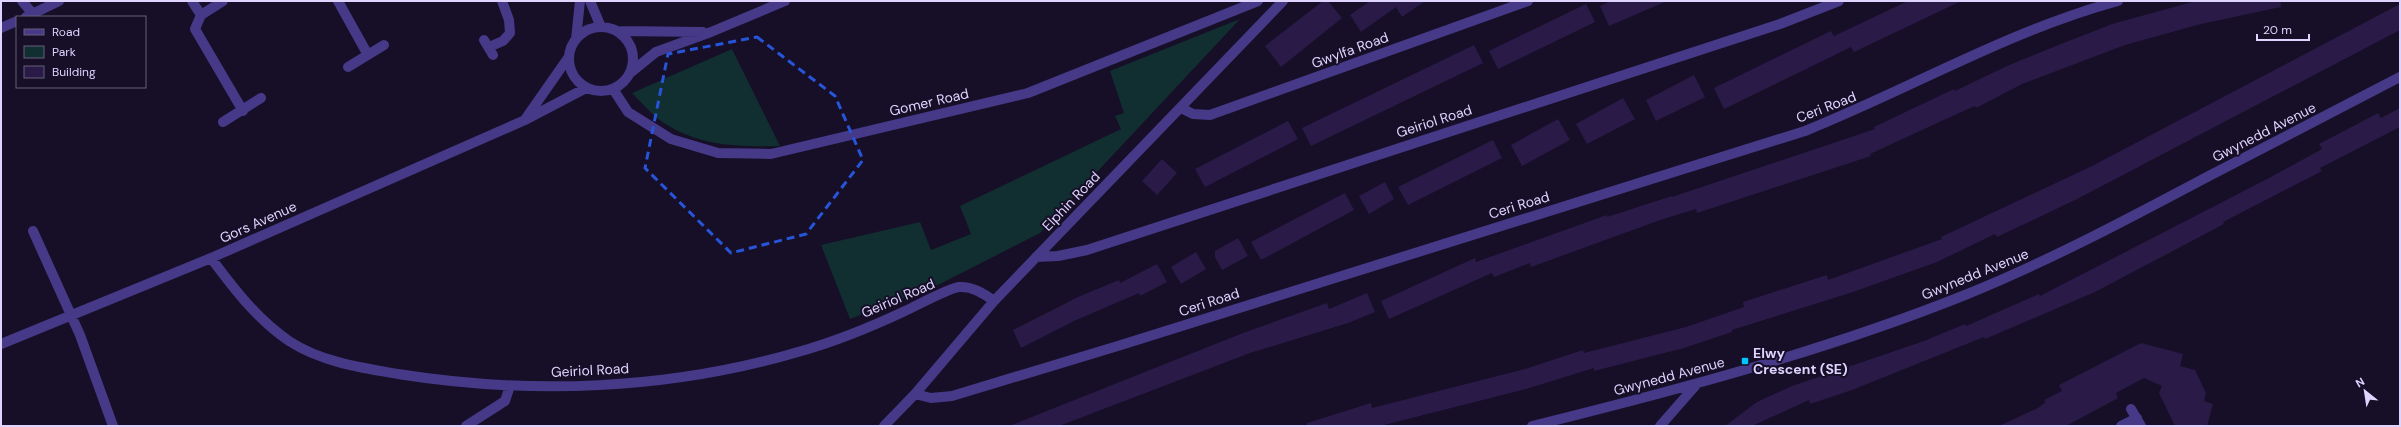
<svg xmlns="http://www.w3.org/2000/svg" width="2401" height="427" font-family="'DM Sans',sans-serif">
	<style>
		.green { fill: #112e31 }
		.building { fill: #2a1a48 }
		.lines { fill: none; stroke-linecap: round; stroke-linejoin: round }
		.minor { stroke: #463987; stroke-width: 10 }
		.marked { fill: none; stroke: #2755da; stroke-width: 3; stroke-dasharray: 8 5; stroke-linejoin: round }
		.poi-dot { fill: #00c3ff; stroke: #160f27; stroke-width: 1.5 }
		.labels { text-anchor: middle; dominant-baseline: central; stroke-width: 4; stroke-linejoin: round; paint-order: stroke }
		.street-label { font-size: 14px; fill: #dfd4ff; stroke: #160f27 }
		.poi-label { font-size: 14px; font-weight: bold; fill: #dfd4ff; stroke: #160f27; text-anchor: start }
	</style>
	<rect width="100%" height="100%" fill="#160f27"/>
	<path class="green" d="M1240,19l-200,214 -100,51 -90,35 -29,-74 99,-23 11,28 40,-16 -11,-28 161,-77 -6,-13 9,-3 -14,-42z
		M732,49l48,97c-43,1 -83,0 -119,-25 -10,-7 -20,-19 -29,-28z"/>
	<path class="building" d="M1323,1h5l14,17 -61,49 -16,-21z
		M1370,1h55l-23,16 -6,-10 -35,25 -11,-17z
		M1611,1h56l-58,25 -9,-20z
		M1908,1h53l-107,51 -3,-5 -127,62 -10,-21 117,-57 3,5z
		M2196,1h84l1,6 -80,17 -76,21 -103,39 -46,24 -1,-2 -27,12 -78,36 1,2 -174,57 -1,-4 -33,10 -132,48 -1,-4 -36,14 -2,-4 -103,46 -8,-18 94,-43 1,4 131,-47v2l65,-21v1l203,-68 -1,-2 80,-38 1,2 54,-26 52,-21 51,-20z
		M1586,4l9,18 -97,47 -9,-18z
		M2400,4v26l-323,169 -80,38 -2,-3 -58,28 -87,31 -118,37v2l-48,16 -90,23v-3l-68,21 -146,37h-73v-3l64,-20 1,5 153,-39 58,-19 1,3 102,-26 58,-20 -1,-5 84,-27 1,5 114,-41 -1,-2 151,-71z
		M1474,45l9,18 -172,83 -9,-18z
		M1694,75l11,22 -49,24 -10,-21z
		M1623,98l12,21 -48,25 -11,-20z
		M2400,108v19l-80,41 2,3 -99,51 1,2 -129,68 -110,47 -1,-2 -132,53 -42,14 -1,-4 -57,26h-27l32,-24 35,-16 132,-45 41,-17 1,2 73,-32 1,2 229,-118 53,-29 -3,-5 44,-23 15,-8 3,5z
		M1558,119l12,21 -48,26 -11,-21z
		M1288,121l10,18 -93,48 -10,-18z
		M1493,140l9,18 -94,47 -10,-18z
		M1162,159l15,14 -20,22 -15,-14z
		M1385,182l9,17 -25,15 -10,-18z
		M1345,193l9,17 -93,50 -10,-18z
		M1238,238l10,18 -26,14 -7,-13v-6z
		M1196,252l10,17 -25,15 -10,-17z
		M1157,264l10,18 -27,14 -1,-3 -65,28 -53,27 -8,-18 65,-33 41,-17 1,3z
		M1367,293l8,19 -27,11 -98,30 -191,73h-50l234,-93 84,-30 2,6z
		M2141,343l42,11 -3,12 15,4 11,23 -2,8 9,3 -6,22h-32l-16,-33 3,-7 -18,-8 -28,15 2,5 -52,28h-67l39,-18 8,-6 -2,-2 18,-9 -3,-6z"/>
	<g class="lines">
		<path class="minor" d="M22,1l11,13
			M192,1l9,14
			M223,1l-22,14 -6,14 48,82
			M338,1l30,54
			M590,1l11,26
			M26,17l33,-16
			M569 59a32 32 0 1 1 64 0a32 32 0 1 1-64 0Z
			M1,28l16,-7
			M617,31l86,1
			M576,39l4,-38
			M484,40l9,15
			M489,47l14,-6 7,-8 -1,-13 -7,-19
			M348,67l36,-22
			M630,73l26,-21 55,-20 74,-31
			M613,89l15,23 43,27 47,14 53,1 257,-61 230,-92
			M1181,108l12,6 17,1 318,-114
			M526,118l42,-60
			M223,122l38,-24
			M33,231l47,104 33,91
			M1036,257l22,-1 29,-6 693,-226 59,-23
			M211,258c23,31 46,61 78,83 32,21 73,27 109,33 132,21 271,16 400,-22 36,-10 73,-25 107,-41 11,-5 44,-23 54,-24 12,-1 26,7 35,14
			M1,344l210,-86 314,-138 61,-32
			M915,394l16,4 21,-2 169,-51 684,-214c105,-42 203,-100 313,-130
			M2131,409l10,17
			M466,426l39,-25 5,-15
			M884,426l31,-32 79,-93 289,-300
			M1532,426c146,-36 293,-75 433,-131 84,-34 163,-76 242,-118 64,-33 129,-67 193,-100
			M1660,426l36,-41
			M2121,426l16,-8"/>
	</g>
	<path class="marked" d="M757,37l78,59 28,64 -57,74 -75,19 -86,-85 23,-114z"/>
	<rect class="poi-dot" x="1741" y="357" width="8" height="8" rx="2"/>
	<g class="labels">
		<g class="street-label">
			<text transform="translate(1350 50) rotate(-20)">Gwylfa Road</text>
			<text transform="translate(929 102) rotate(-13)">Gomer Road</text>
			<text transform="translate(1826 107) rotate(-21)">Ceri Road</text>
			<text transform="translate(1434 121) rotate(-18)">Geiriol Road</text>
			<text transform="translate(2264 132) rotate(-27)">Gwynedd Avenue</text>
			<text transform="translate(1071 201) rotate(-46)">Elphin Road</text>
			<text transform="translate(1519 205) rotate(-17)">Ceri Road</text>
			<text transform="translate(258 222) rotate(-24)">Gors Avenue</text>
			<text transform="translate(1975 274) rotate(-22)">Gwynedd Avenue</text>
			<text transform="translate(898 298) rotate(-23)">Geiriol Road</text>
			<text transform="translate(1209 302) rotate(-18)">Ceri Road</text>
			<text transform="translate(590 370) rotate(-3)">Geiriol Road</text>
			<text transform="translate(1669 376) rotate(-15)">Gwynedd Avenue</text>
		</g>
		<g class="poi-label">
			<text x="1753" y="353">Elwy<tspan x="1753" dy="16">Crescent (SE)</tspan></text>
		</g>
	</g>
	<rect width="2401" height="427" fill="none" stroke="#dfd4ff" stroke-width="4"/>
	<rect x="16" y="16" width="130" height="72" fill="#160f27" stroke="#665e7d"/>
	<rect x="24" y="29" width="20" height="6" fill="#463987" stroke="#665e7d"/>
	<text x="52" y="36" font-size="12" fill="#dfd4ff">Road</text>
	<rect x="24" y="46" width="20" height="12" fill="#112e31" stroke="#665e7d"/>
	<text x="52" y="56" font-size="12" fill="#dfd4ff">Park</text>
	<rect x="24" y="66" width="20" height="12" fill="#2a1a48" stroke="#665e7d"/>
	<text x="52" y="76" font-size="12" fill="#dfd4ff">Building</text>
	<g transform="translate(2365 391) rotate(330)" stroke="#160f27" stroke-width="3" paint-order="stroke">
	<path d="M0-3L7 15L0 10L-7 15Z" fill="#dfd4ff"/>
	<text y="-6" font-size="11" font-weight="bold" text-anchor="middle" fill="#dfd4ff">N</text>
	</g>
	<path d="M2257 34v6h52v-6" fill="none" stroke="#dfd4ff" stroke-width="2"/>
	<text x="2263" y="34" font-size="12" fill="#dfd4ff" stroke="#160f27" stroke-width="3" paint-order="stroke">20 m</text>
</svg>
